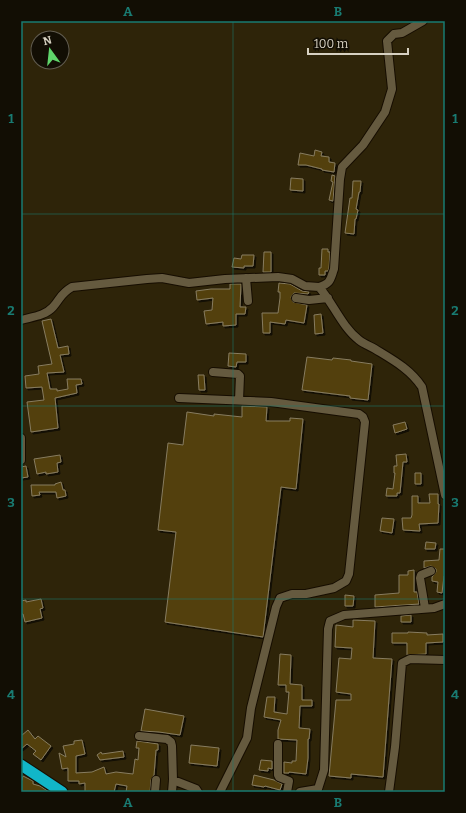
<svg xmlns="http://www.w3.org/2000/svg" width="466" height="813" font-family="Bitter,serif">
	<style>
		.building { fill: #52400c; stroke: #877c60; filter: url(#shadow) }
		.lines { fill: none; stroke-linecap: round; stroke-linejoin: round }
		.minor-casing { stroke: #160d00; stroke-width: 10 }
		.highway-casing { stroke: #160d00; stroke-width: 13 }
		.minor { stroke: #655a3f; stroke-width: 8 }
		.highway { stroke: #11b6c8; stroke-width: 11 }
		.grid { fill: none; stroke: #197b72; stroke-width: 1; stroke-opacity: 0.55 }
		.neatline { fill: none; stroke: #197b72; stroke-width: 1.5 }
		.grid-label { font-size: 13px; text-anchor: middle; font-weight: bold; fill: #197b72 }
	</style>
	<defs>
		<filter id="shadow"><feDropShadow dx="2" dy="2" stdDeviation="0" flood-color="#0009"/></filter>
	</defs>
	<rect width="100%" height="100%" fill="#2e2409"/>
	<path class="building" d="M315,150l7,2 -1,4 8,1v5l6,1 -1,9 -12,-2v-1l-16,-4h-8l2,-12 14,3z
		M332,175l3,1 -2,25 -4,-1 4,-18 -2,-1z
		M291,178l12,1v12l-13,-1z
		M353,181h8l-1,11h-1l-3,17 2,1 -2,9h-1l-1,15 -9,-1 5,-35h2z
		M322,249h6v3h2l-1,16 -1,3h-3v4h-6v-7h2z
		M264,252h7v20h-8z
		M242,255h12l-1,11h-9v2l-12,-1 2,-9 7,1z
		M279,283l11,1 12,7 7,1 -1,2 -14,-1 -3,4 2,5 14,3 -3,18 -18,-3 -1,4 -15,-2v11h-7l-1,-20h16l2,-15v-6h-2z
		M230,284h11l-1,23h6l-1,7h-9v11l-13,1v-4l-17,2 -2,-13 8,-1 1,-12 -16,2 -1,-9 15,-2h19z
		M321,314l2,19 -8,1 -1,-19z
		M51,319l7,29 10,-2 1,8 -9,1 4,17 -17,1 3,16h7v2l11,-2 -1,-10h14l1,5 -6,1 1,8 -22,5 3,30 -27,4 -4,-30 17,-2 -2,-13 -16,1 -1,-12 14,-2 -1,-8 14,-2 -10,-43z
		M229,353l17,1v8h-9l-1,5 -8,-1z
		M307,357l25,3 1,-2 18,2v1l21,3 -4,36 -18,-2v-2l-48,-6z
		M198,375h6l1,15h-6z
		M242,406l25,1 -1,14h24v-3l13,1 -7,70 -15,-2 -18,150 -98,-15 11,-90 -18,-2 10,-87 15,2 4,-33 27,4v-2l28,3z
		M405,422l2,7 -12,4 -2,-8z
		M406,454l1,8h-4l-3,31h-3v3h-11l1,-8 6,1 2,-16h-1v-7h3l-1,-11z
		M60,455l1,7 -4,1 1,9 -12,2v-2l-9,2 -3,-15z
		M26,466l2,11 -7,1v-11z
		M415,473h6v11h-6z
		M61,482l2,8h2l1,6 -9,2 -1,-6h-17l1,3 -8,1 -1,-11h24v-1z
		M429,494h9v10h1l-1,19 -19,1 1,7 -17,-1 -1,-12h9l1,-3v-19h6v7h12z
		M382,518l12,1 -2,14 -12,-2z
		M426,542l10,1 -1,6h-10z
		M440,549h5v27h-1l-2,17 -5,-1 1,-10 -6,-1v-4l4,-5v-3l-5,-3 -7,2v-7l15,-1z
		M414,570v22h3l2,12 -44,3v-12l24,-2v-18h9v-4z
		M345,595l9,1 -1,10h-8z
		M41,599l2,9 -3,1 2,9 -17,4 -2,-8h-2v-13l5,-1v2z
		M411,615v7h-10v-6z
		M353,620l22,1 -2,37 19,1 -9,118 -32,-3v4l-22,-2 7,-76h15v-6l-15,-2 3,-34 12,1 1,-11 -17,-1 1,-22 17,2z
		M408,632l19,1v2l16,-1v8l-17,1v11l-19,1v-12h-15v-10h16z
		M280,654l11,1 -1,29 12,1v15h10v6h-12l-1,22 11,1 -1,10h-1v19l-2,16 -17,-2v1h-5v-11l8,1v-2h4l1,-21 -19,-1v-9l3,-10 -17,-3 3,-20h8l-1,15 13,2 2,-22h-3v-7h-8z
		M145,709l39,7 -4,19 -21,-3 -18,-1z
		M28,730l7,9 3,-3 13,10 -10,14 -8,-6 3,-3 -9,-7 -6,5v-13z
		M82,740l3,14 -9,2v17l16,-1 12,-5 2,7 10,-2 17,2 2,-15 3,1 1,-12h-3l1,-7 21,3v6h-2l-2,25 -3,5 -1,12h-24l1,-6 -11,-2 -2,8h-29v-9l-6,1v-3h-11v-13l-6,1 -3,-16 7,4 -3,-11 11,-2v-3z
		M191,745l28,3 -2,18 -28,-3z
		M123,751l1,6 -24,3 -3,-5 4,-3 1,2z
		M261,760l11,1v8l-4,-1v3l-9,-1z
		M254,775l20,5 8,4 -2,6 -15,-4 -1,1 -12,-2z
		M23,776l10,5v3l7,2 9,6h-28v-9z"/>
	<g class="lines">
		<defs>
			<path id="minor" d="M246,278l2,23
				M319,287c12,-4 11,-7 15,-18l6,-90 2,-12 21,-22 22,-33 7,-23 -5,-48 7,-7 8,-1 21,-12
				M296,298l13,2 19,-2
				M21,320c10,-3 24,-4 32,-13 8,-9 7,-13 19,-20l75,-8 15,-1 27,5 36,-4 53,-2 14,2 13,7 14,1c14,16 23,40 40,53 5,4 11,6 16,9 18,11 35,20 47,38l23,108
				M213,372l25,2 2,2 -1,24
				M179,398l92,4 88,12 4,3 2,5 -16,152 -3,7 -12,7 -28,6h-14l-12,4 -4,9 -25,101 -4,30 -27,54
				M21,438v22
				M425,608l-5,-30 1,-3 10,-4
				M139,736l28,3 4,3 1,4 1,34 -1,12
				M278,744v31l1,2 10,4 -2,11
				M173,780l23,9 2,3
				M155,792l1,-12
				M300,792l18,-3 6,-19 4,-141 2,-8 14,-6 90,-7 11,-4
				M389,792l6,-45 7,-84 8,-4 35,1"/>
			<path id="highway" d="M21,765l41,27"/>
		</defs>
		<use href="#minor" class="minor-casing"/>
		<use href="#highway" class="highway-casing"/>
		<use href="#minor" class="minor"/>
		<use href="#highway" class="highway"/>
	</g>
	<path class="grid" d="M233,21v771M21,214h424M21,406h424M21,599h424"/>
	<rect width="466" height="813" fill="none" stroke="#120e04" stroke-width="44"/>
	<g transform="translate(50 50) rotate(345)"><circle r="19" fill="#120e04" stroke="#615c50"/>
	<path d="M0-3L7 15L0 10L-7 15Z" fill="#5fd56b"/>
	<text y="-6" font-size="11" font-weight="bold" text-anchor="middle" fill="#d7d1c2">N</text>
	</g>
	<path d="M308 48v6h100v-6" fill="none" stroke="#d7d1c2" stroke-width="2"/>
	<text x="314" y="48" font-size="12" fill="#d7d1c2" stroke="#120e04" stroke-width="3" paint-order="stroke">100 m</text>
	<rect x="22" y="22" width="422" height="769" class="neatline"/>
	<g class="grid-label">
		<text x="128" y="16">A</text>
		<text x="338" y="16">B</text>
		<text x="11" y="123">1</text>
		<text x="455" y="123">1</text>
		<text x="11" y="315">2</text>
		<text x="455" y="315">2</text>
		<text x="11" y="507">3</text>
		<text x="455" y="507">3</text>
		<text x="11" y="699">4</text>
		<text x="455" y="699">4</text>
		<text x="128" y="807">A</text>
		<text x="338" y="807">B</text>
	</g>
</svg>
